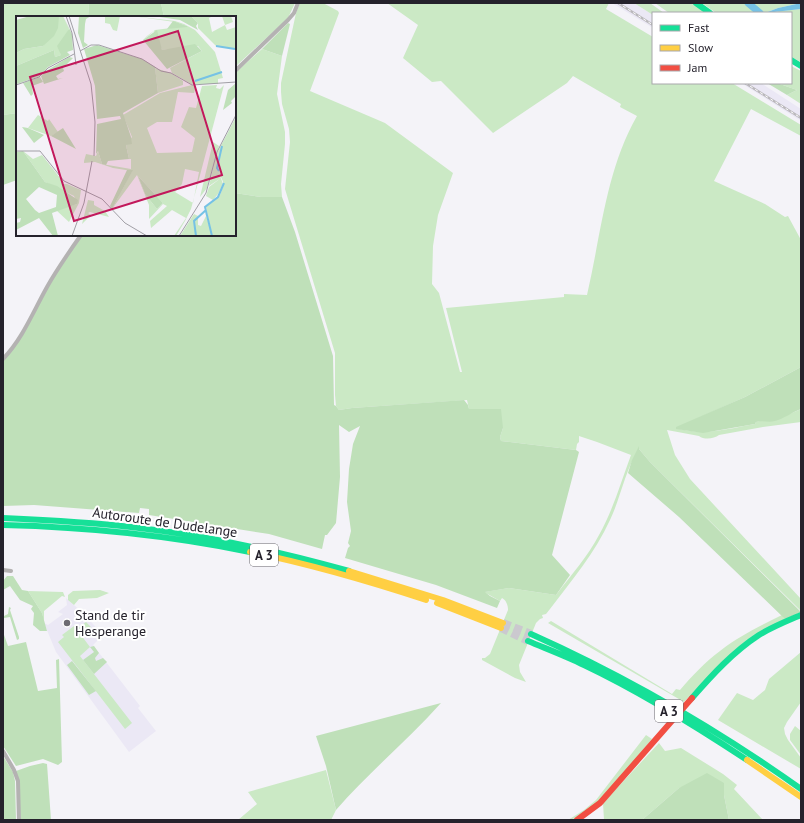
<svg xmlns="http://www.w3.org/2000/svg" width="804" height="823" font-family="'PT Sans',sans-serif">
	<style>
		.built { fill: #ebe8f5 }
		.green { fill: #cbe9c5 }
		.forest { fill: #bfe0b9 }
		.water { fill: #76c2e5 }
		.lines { fill: none; stroke-linecap: round; stroke-linejoin: round }
		.river { stroke: #76c2e5; stroke-width: 7 }
		.highway-tunnel { stroke: #cbc9cf; stroke-width: 8; stroke-dasharray: 8 4; stroke-linecap: butt }
		.street { stroke: #b4b2b2; stroke-width: 4 }
		.fast { stroke: #16e098; stroke-width: 6 }
		.slow { stroke: #ffcf43; stroke-width: 6 }
		.jam { stroke: #f24e42; stroke-width: 6 }
		.rail-casing { stroke: #bab8bc; stroke-width: 2.5 }
		.rail { stroke: #fff; stroke-width: 1; stroke-dasharray: 3; stroke-linecap: butt }
		.poi-dot { fill: #6d6b73; stroke: #fff; stroke-width: 1.5 }
		.labels { text-anchor: middle; dominant-baseline: central; stroke-width: 4; stroke-linejoin: round; paint-order: stroke }
		.shield { fill: #fff; stroke: #66646b; stroke-width: 1 }
		.shield-label { font-size: 13px; font-weight: bold; fill: #25222c }
		.street-label { font-size: 14px; fill: #25222c; stroke: #fff }
		.poi-label { font-size: 14px; fill: #25222c; stroke: #fff; text-anchor: start }
		.inset-river { fill: none; stroke: #76c2e5; stroke-width: 2 }
		.inset-road { fill: none; stroke: #a19fa6; stroke-width: 1 }
		.view { fill: #c2185b; fill-opacity: 0.15; stroke: #c2185b; stroke-width: 2 }
		.inset-edge { fill: none; stroke: #25222c; stroke-width: 2 }
	</style>
	<rect width="100%" height="100%" fill="#f4f3f8"/>
	<path class="built" d="M612,3h22l19,12v13z
		M741,83h20l40,26v12z
		M66,598l16,14 21,23 -10,10 47,61 -2,2 18,23 -27,21 -73,-100 -12,-29 4,2 15,-11 -5,-2 9,-7z"/>
	<path class="green" d="M3,3h86l-1,14h-71v96l-14,2z
		M161,3h134l-7,15 -53,49v-50h-71z
		M300,3h23l15,8 1,2 -29,78 75,32 68,50 -15,42 -5,31 -1,38 7,9 21,79h2l-16,-64 118,-11v-3l23,1c14,-60 19,-125 50,-179l-17,-9 1,-3 -48,-28 -6,7 -74,50 -52,-52 -9,1 -29,-24 15,-33 -31,-22h222l-3,6 47,28v46h79l69,42v11l-50,-27 -37,72 51,23 20,13 3,-1 13,24v127l-56,30 -69,31c28,8 51,1 79,-4l1,-2 36,-9 9,-4v13l-38,5 -44,8c-5,4 -15,5 -20,1l-32,-6 8,25 15,24 111,120v12l-151,-149 -11,-13c-14,21 -18,48 -29,71 -15,33 -38,60 -60,89l-4,5 -4,1 1,3 -3,1 -4,4 -17,42 1,7 6,10 -11,-4 -33,-18v-2h3l5,-4 18,-44c0,-5 -2,-10 -6,-12l-2,3 -16,-9 25,-4 47,7c15,-20 32,-39 43,-60 14,-25 22,-53 32,-80l-34,-13 -18,-6v6l-2,2 -1,6 -75,-9 -1,-4 3,-9 -34,-19 -2,-9 -115,8 -13,2 -3,-4 -1,-11v-42l-50,-164 5,-47 -1,-13 -7,-25 -1,-12v-9l15,-70z
		M634,3h16l14,10h-11v2z
		M655,3h37l15,10h-38z
		M702,3h99l-23,5 -13,5h-49z
		M801,9v53l-10,-5v-44h-16l4,-2z
		M262,49l20,7 -5,38 8,38v12l-4,40 1,13h-21l-26,-4v-120z
		M791,66l10,5v33l-14,-9 10,-5 -20,-7h14z
		M100,590l9,3 -12,5 -18,1 -5,6 -6,-5v-5l5,-4z
		M28,591l35,1 2,5 -3,-1 -18,15v12l-2,-10z
		M782,615l3,4 -22,13 -36,25 -43,45 -136,-79 3,-2 121,73 4,-5 4,1c12,-14 25,-28 40,-39 19,-15 40,-25 62,-36z
		M86,622l5,5 -10,8 9,12 -10,9 52,67 -7,6 -67,-87 6,-5 -2,-2 12,-9 3,3z
		M801,652v50l-14,20 -3,6 1,6 3,6 13,18v11l-83,-49 19,-27 16,7 12,-10 4,-11z
		M795,726l6,5v24l-11,-15v-6z
		M646,735l6,4c-15,18 -62,81 -84,81l16,-10 12,-10z
		M659,743l6,8 16,-3 42,26 14,11 -3,4 29,31h-34l-5,-25v-12l-45,5 -37,32h-38l-1,-17z
		M326,770l10,40 -5,10h-93l19,-16 -9,-12z"/>
	<path class="forest" d="M89,3h72l3,14h-76z
		M288,23l2,1 -8,32 -20,-7z
		M767,83h10l20,7 -10,5z
		M17,113v67l-14,5v-70z
		M235,193l26,4h21l13,35 38,124 1,49 2,1 3,4 13,-2 112,-8 4,5 1,4h32l2,19 -3,9 1,4 75,9 3,2 -27,103 18,20 -14,20 -47,-7 -24,4 5,4 10,5 -3,7 -61,-23 -91,-27 3,-10 2,-2 -2,-3 3,-12 -4,-29 2,-33 4,-25 7,-18 -11,6 -10,-7 1,52 -4,46 -9,12h-2l-3,14 -53,-15 -120,-19v-6l-9,-1 -1,5 -105,-8 -31,1v-147l11,-12 32,-59 35,-53h154z
		M801,367v42c-8,3 -18,10 -26,12 -7,2 -12,-1 -19,1l-1,2 -52,9 -27,-4v-2l69,-30z
		M639,446v3l11,13 151,150 -16,7 -106,-102 -51,-44 4,-13z
		M7,576h6l9,14 6,1 14,22 5,18h-7l-7,-6 1,-12 -3,-4 2,-3 -13,-6 -10,-14 -7,4v-9z
		M9,607l2,1 -1,2 9,27v2l-2,1 -7,-23 -6,1v-2l4,-2z
		M3,632l5,14 18,-4 12,49 19,-3 -1,-28 3,-1 3,103 -4,3 -15,-6 -27,7 -13,-20z
		M94,646l5,7 -4,5 1,3 7,-3 4,4 -13,12 -11,-14 11,-8 -4,-5z
		M72,661l24,30 -7,4 -22,-30z
		M441,703c-33,37 -72,69 -105,107l-10,-44 -10,-30z
		M3,756l10,16 2,9 1,39h-13z
		M43,763l4,1 4,56h-30l-5,-49 14,-5z
		M707,773l17,10v12l5,25h-87l37,-32z"/>
	<path class="water" d="M801,3v6l-36,4 13,-5z"/>
	<g class="lines">
		<path class="river" d="M748,3l12,10"/>
		<path class="highway-tunnel" d="M503,623l28,11
			M501,628l27,13"/>
		<path class="street" d="M235,71l53,-51 6,-7 4,-10
			M3,359c20,-21 30,-47 44,-72 10,-18 22,-35 34,-52
			M3,570l8,1
			M3,751l11,19 4,11 1,39"/>
		<path class="fast" d="M696,3l14,10
			M791,60l10,6
			M3,518c43,2 85,4 128,9 73,8 147,24 218,44
			M3,525c83,2 165,10 247,27
			M531,634c96,43 184,94 270,155
			M528,641c19,8 38,15 56,24 57,27 110,60 163,95
			M692,698c20,-23 41,-46 67,-63 13,-8 28,-14 42,-20"/>
		<path class="slow" d="M250,552c60,12 118,29 176,48
			M349,571l94,29 60,23
			M437,603l64,25
			M747,760l54,37"/>
		<path class="jam" d="M577,820l23,-17 92,-105"/>
		<defs>
			<path id="rail" d="M618,3l35,22
				M745,83l56,35"/>
		</defs>
		<use href="#rail" class="rail-casing"/>
		<use href="#rail" class="rail"/>
	</g>
	<circle class="poi-dot" cx="67" cy="623" r="4"/>
	<g class="labels">
		<g class="shield">
			<rect x="250" y="544" width="28" height="22" rx="3"/>
			<rect x="655" y="700" width="28" height="22" rx="3"/>
		</g>
		<g class="shield-label">
			<text x="264" y="555">A 3</text>
			<text x="669" y="711">A 3</text>
		</g>
		<g class="street-label">
			<text transform="translate(165 522) rotate(8)">Autoroute de Dudelange</text>
		</g>
		<g class="poi-label">
			<text x="75" y="615">Stand de tir<tspan x="75" dy="16">Hesperange</tspan></text>
		</g>
	</g>
	<g transform="translate(16 16)">
		<rect width="220" height="220" fill="#f4f3f8"/>
		<path d="M43,0h4l6,13 -9,20 1,6 -6,2 -1,-7 -38,16v-13l8,-4 19,-3zM89,0h15l-3,15 -4,-1 -3,-6 -5,-1zM116,0l43,5 9,3 11,6 20,22 8,26 -5,1v5h-27l-19,-11 -2,-5 32,-17 -4,-5 -36,4 -8,-19 -12,10 5,-5 8,-6 32,-4 -12,-4zM175,0h22l-4,2 3,14 13,-7 -3,-9h9l2,6 -8,3 2,5 9,-3v22l-20,-3 -18,-18v-5zM139,52l16,5 12,8v4l-25,8zM176,69l4,1 -2,7 -16,-1 -6,30h-15l-10,6 10,25 35,-1 3,-14 -14,-11 8,-20 7,1 6,-22 15,-1 -1,3 4,1 4,-4 -33,124 -6,12 -9,15h-2l12,-18 -14,-8 -21,18 -1,-7 17,-15 -4,-2 -14,15v-14l-12,-30 -25,34 20,-38 -19,-3 -18,-6 -11,1v-2l2,-7 10,2 2,-5 4,13 29,5v-10h-2l-3,-14 6,-8 -9,-22 37,-22zM169,153l14,3 -6,31 -18,-11 7,-8zM122,160l25,27 -6,6 -12,-15zM22,99l10,6 1,-2 9,13 -7,4 -23,-8zM220,101v119h-24l-6,-29 14,-12 4,-11 -6,-14 5,14 -5,10 -5,6 -7,-4 3,-9 12,-9 -12,8 7,-31zM197,126l6,4 -12,42 -7,9zM7,135l10,8 9,-4 22,28 -2,1h5l14,6 -2,13 -10,19 -13,-12 21,-6 -3,-8 -29,-14zM72,184l6,1v4l11,6 4,6 -19,-5 -2,1 3,2 -9,9zM189,195l7,25h-32l14,-22 4,2v9l3,1 5,-10z" fill="#cbe9c5" fill-rule="evenodd"/>
		<path d="M14,0h29l-1,12 -4,8 -11,10 -19,3 -8,4v-33zM47,0l9,18 1,16 -6,2 3,3 -22,12 -8,9 -23,8 -1,-18 38,-16 1,7 6,-2 -4,-9 12,-17zM63,0h12l-5,3 -1,5 -1,18 4,3 -5,3 -5,-15zM137,0h38l7,7 -2,3 2,4 -18,-10zM157,5l14,5v1l-20,2zM141,14l5,20 33,-6 7,7 -35,18 -24,-29zM81,29l45,14 13,8 3,26 -35,20 8,24 1,7 -6,1 3,14 -21,2 -2,4 -4,-1 -4,-13 -2,3 1,-30 24,-5 -1,-3 -23,3 -2,-33 -11,-37zM53,41l4,1 -10,10 1,3 -8,5 2,3 5,-1 -19,6 -3,-8 5,-5zM24,61l3,5 -11,4 1,8 -2,2 -8,-13zM220,67v13l-5,5 1,2 -9,7 5,-20zM6,111l6,1 16,7 -10,8zM47,112l13,21 -25,-13zM7,135l22,31 12,4 21,14 -1,4 -25,9 6,23h-5l-14,-18 -23,12v-7l4,-1 1,-4 -5,1v-67zM23,171l18,8 -1,12 -17,6 -4,-3 -9,-11zM111,154h6l-21,39 -2,-3zM122,160l25,27 -6,6 -12,-15z" fill="#bfe0b9" fill-rule="evenodd"/>
		<path class="inset-river" d="M200,30l19,3M179,65l27,-9M203,155l-2,-3 5,-22M180,220l-2,-15 12,-11M196,220l-7,-29 13,-10 6,-14"/>
		<path class="inset-road" d="M50,0l6,17 4,32M53,0l22,68 4,38 -1,34M64,35l11,-6h8l43,14 19,12 10,2 21,12 44,-3M0,69l23,-8 9,-9 26,-14M0,135h24l24,30 38,18 23,24 22,13M56,220l12,-33 8,-42M163,220l27,-43 11,-41 19,-37"/>
		<path class="view" d="M162,15l44,144 -148,46 -44,-144z"/>
		<rect width="220" height="220" class="inset-edge"/>
	</g>
	<rect width="804" height="823" fill="none" stroke="#25222c" stroke-width="8"/>
	<rect x="652" y="12" width="140" height="72" fill="#ffffff" stroke="#a8a7ab"/>
	<rect x="660" y="25" width="20" height="6" fill="#16e098" stroke="#a8a7ab"/>
	<text x="688" y="32" font-size="12" fill="#25222c">Fast</text>
	<rect x="660" y="45" width="20" height="6" fill="#ffcf43" stroke="#a8a7ab"/>
	<text x="688" y="52" font-size="12" fill="#25222c">Slow</text>
	<rect x="660" y="65" width="20" height="6" fill="#f24e42" stroke="#a8a7ab"/>
	<text x="688" y="72" font-size="12" fill="#25222c">Jam</text>
</svg>
